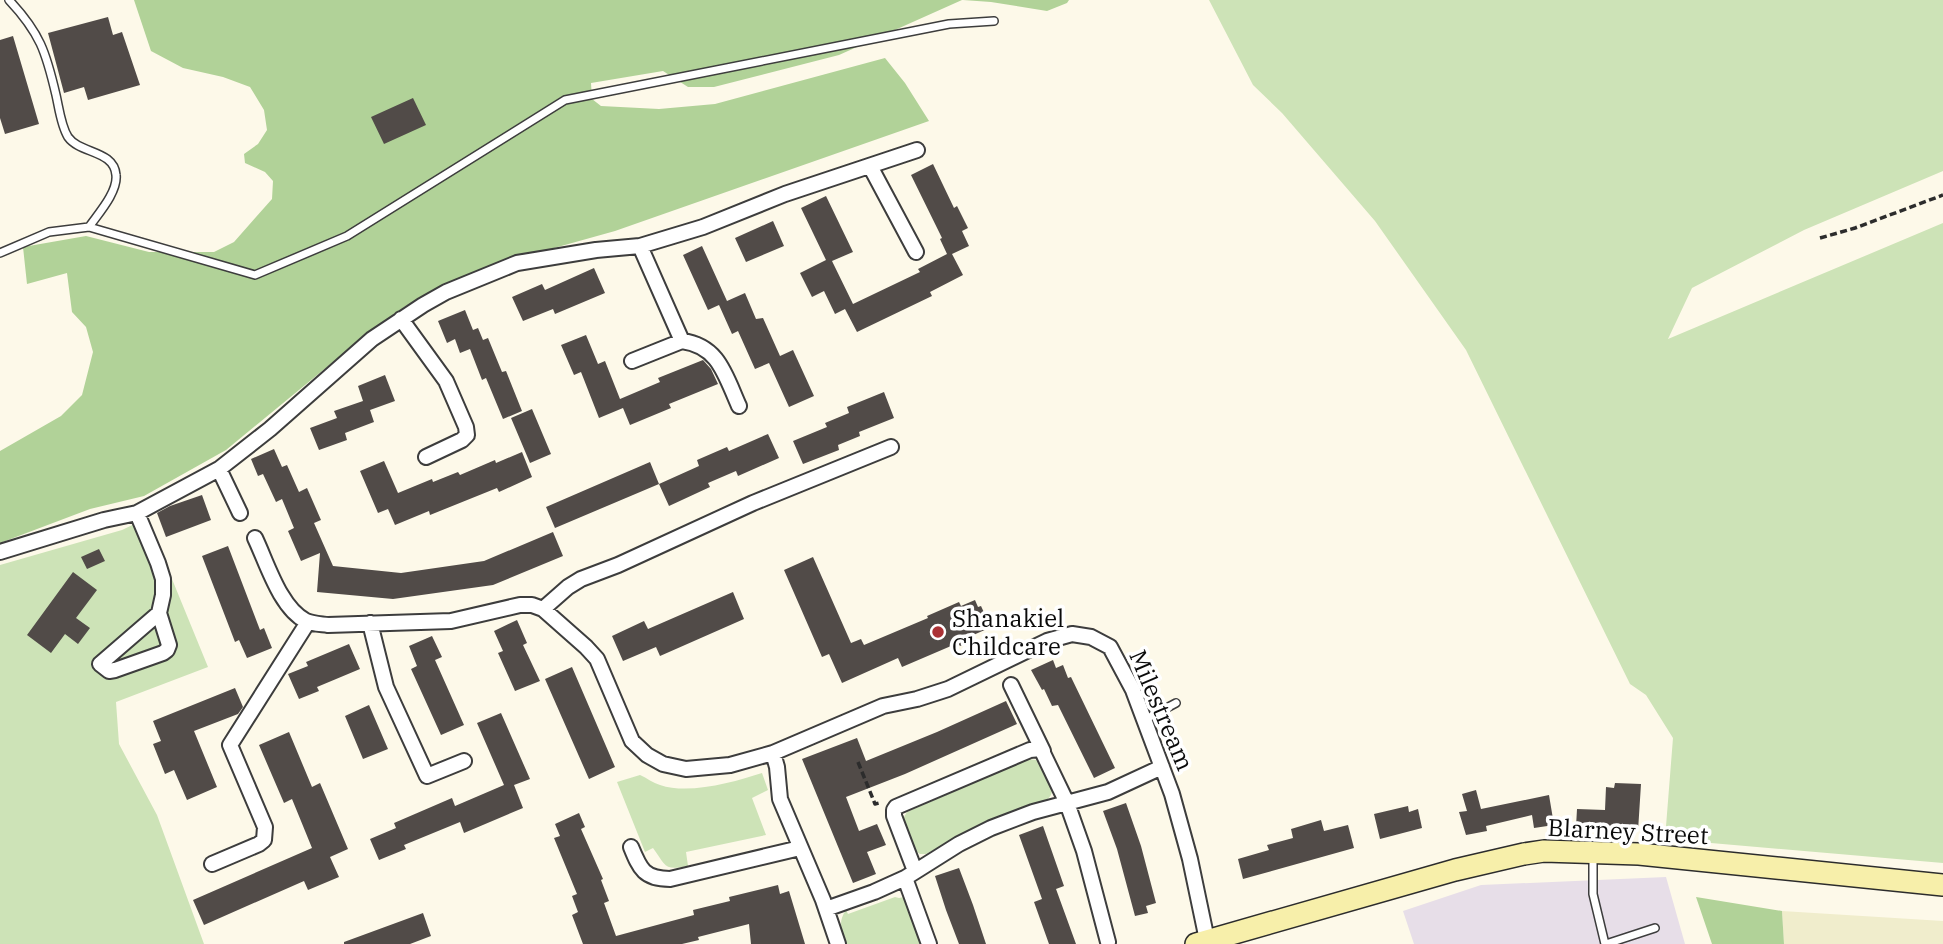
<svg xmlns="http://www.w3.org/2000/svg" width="1943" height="944" font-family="'IBM Plex Serif',serif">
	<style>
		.industrial { fill: #e7dee8 }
		.farmland { fill: #f0edcc }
		.green { fill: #cde3b7 }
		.forest { fill: #b1d298 }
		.building { fill: #514b48 }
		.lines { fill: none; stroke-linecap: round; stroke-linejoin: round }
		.lane-casing { stroke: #3d3d3d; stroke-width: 10 }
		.street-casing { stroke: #3d3d3d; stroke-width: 18 }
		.secondary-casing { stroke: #2c2c2c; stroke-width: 24 }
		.path { stroke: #2c2c2c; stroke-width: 3.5; stroke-dasharray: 7 3.5; stroke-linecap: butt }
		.lane { stroke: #fff; stroke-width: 7 }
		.street { stroke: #fff; stroke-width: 14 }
		.secondary { stroke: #f7efaa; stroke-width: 21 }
		.poi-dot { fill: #ab3135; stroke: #fff; stroke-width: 2.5 }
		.labels { text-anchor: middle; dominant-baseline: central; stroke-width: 7; stroke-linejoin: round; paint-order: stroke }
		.poi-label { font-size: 24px; fill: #0a0a0a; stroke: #fff; text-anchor: start }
		.street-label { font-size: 24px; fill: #0a0a0a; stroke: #fff }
	</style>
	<rect width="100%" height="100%" fill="#fdf9e9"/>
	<path class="industrial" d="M1666,877l19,67h-271l-11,-33 78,-26z"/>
	<path class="farmland" d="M1782,911l161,10v23h-159z"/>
	<path class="green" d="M1209,0h734v171l-139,59 -112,58 -24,51 275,-116v640l-278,-24 8,-101 -27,-43 -16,-11 -164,-334 -91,-129 -93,-108 -29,-28z
		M147,518l61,149 -92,35 3,42 38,71 47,129h-204v-379l122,-35z
		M1029,759l7,1 5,5 11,26c-1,13 -24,15 -36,19 -31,11 -60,28 -90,44h-6l-3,-2 -13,-30v-5l3,-5z
		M762,773l6,17 -16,8 14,37 -80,17 2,14c-24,5 -22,0 -35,-18l-8,4 -28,-70 23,-7c7,3 13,8 20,10 29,10 74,-3 102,-12z
		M895,897l4,1 5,-1 16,47h-74c-4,-13 -9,-21 0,-34l2,4z"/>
	<path class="forest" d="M134,0h828l-123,55 -125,32h-26l-25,-16 -72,12 1,16 9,7 58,3 56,-5 170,-46 20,25 24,38 -314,110 -129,36 -39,17 -43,23 -37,27 -141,116 -82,46 -54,13 -90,34v-92l61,-35 21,-21 11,-43 -7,-25 -14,-15 -5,-39 -40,11 -4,-37 63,-11 63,16h65l20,-10 38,-43 1,-18 -8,-9 -20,-9 -1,-9 14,-10 9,-14 -3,-20 -14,-23 -27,-10 -40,-9 -32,-17z
		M963,0h106l-2,3 -20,8 -56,-9z
		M1696,897l86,14 2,33h-72z"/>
	<path class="building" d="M108,17l5,18 9,-3 18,53 -52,15 -4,-13 -20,6 -16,-60z
		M13,36l26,88 -34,10 -5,-16v-78z
		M413,98l13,27 -42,19 -13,-27z
		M933,164l21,44 3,-2 11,22 -6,3 7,15 -17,8 11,21 -33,17 2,4 -75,36 -12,-23 -10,5 -11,-23 -12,6 -12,-24 26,-13 -25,-52 25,-12 27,56 -21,9 21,43 67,-32 -2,-3 29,-15 -7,-15 2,-1 -31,-63z
		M773,221l11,25 -38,16 -11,-24z
		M702,246l25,55 18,-8 11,26 7,-1 17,38 13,-6 21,46 -25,11 -20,-44 -14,6 -17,-38 -6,3 -13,-29 -11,5 -25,-55z
		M594,268l11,25 -50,21 -2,-5 -30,12 -11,-24 30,-13 3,6z
		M465,310l8,20 5,-2 5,12 5,-2 14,34 4,-1 16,40 -19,8 -17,-41 -4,2 -12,-31 -10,4 -5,-14 -8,4 -9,-22z
		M586,335l12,29 7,-3 15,38 40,-17 -2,-4 45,-18 8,9 7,15 -49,20 2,4 -41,17 -7,-17 -24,10 -18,-46 -7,3 -13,-30z
		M385,375l10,26 -25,9 4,12 -29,11 2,7 -28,10 -9,-22 27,-10 -3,-7 29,-10 -5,-15z
		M884,392l10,26 -35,14 1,4 -22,9 1,5 -36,14 -10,-23 34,-14 -2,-4 24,-10 -2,-6z
		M532,409l19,45 -21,9 -19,-45z
		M768,434l11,24 -41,18 -2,-5 -28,12 2,4 -41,19 -10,-22 40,-18 -2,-6 30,-13 2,4z
		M274,449l8,18 5,-2 12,27 8,-4 14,32 -7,3 19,43 68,7 83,-12 69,-29 10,24 -70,29 -100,14 -76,-7 3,-39 -19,8 -13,-30 6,-3 -12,-29 -6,3 -13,-28 -5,2 -7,-17z
		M522,452l10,25 -33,15 -2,-4 -67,27 -1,-4 -34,14 -7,-16 -10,4 -18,-42 24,-10 14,32 34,-14 1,3 25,-10 2,3 35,-15 1,3z
		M650,462l9,22 -104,44 -9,-21z
		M202,495l9,25 -45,17 -9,-24 13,-7z
		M228,546l32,84 4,-2 8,20 -25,10 -8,-18 -4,2 -33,-86z
		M99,549l6,12 -18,8 -6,-12z
		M813,557l38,86 10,-4 3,6 64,-27 -1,-2 32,-14 2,4 14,-6 3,7 3,-1 6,13 -4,1 4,9 -16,7 2,5 -13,5 -2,-3 -56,24 -4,-9 -56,25 -13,-29 -7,3 -38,-87z
		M73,572l24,18 -21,28 14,10 -12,16 -13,-10 -14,19 -24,-18z
		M733,592l11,27 -84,37 -4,-9 -33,14 -11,-25 32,-15 4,8z
		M517,620l10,23 -4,2 17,36 -25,10 -17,-38 5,-2 -9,-20z
		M432,636l10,21 -7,3 29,65 -23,10 -30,-66 6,-3 -8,-20z
		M349,644l11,25 -43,18 2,4 -20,8 -11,-25 20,-8 -2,-4z
		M1053,660l3,8 7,-3 5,13 3,-1 44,91 -21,10 -36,-73 -6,1 -8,-17 -2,1 -11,-20z
		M572,667l43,100 -26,12 -44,-100z
		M235,688l8,19 -5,7 -44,17 23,56 -30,13 -13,-30 -9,4 -12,-30 8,-3 -8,-20z
		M1006,701l11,23 -112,50 -59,23 13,34 18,-7 9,21 -19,7 9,22 -23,9 -51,-124 55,-21 9,23 71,-29z
		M369,705l19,44 -25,10 -18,-43z
		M501,713l29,66 -16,6 9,23 -59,25 -4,-11 -56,23 2,4 -27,11 -9,-21 26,-11 -2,-5 58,-25 3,8 49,-21 -27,-62z
		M289,732l23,55 8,-4 28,66 -18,8 9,20 -31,13 -4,-9 -100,44 -11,-25 119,-52 -20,-49 -8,4 -25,-58z
		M1615,783l26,1 -3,47 -62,-4 1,-18 28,1 1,-23 8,1z
		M1476,790l5,19 68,-14 5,30 -20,3 -2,-13 -46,11 1,5 -21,4 -7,-23 8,-1 -5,-17z
		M1126,803l15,43 15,57 -10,3 2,7 -13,3 -18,-67 -14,-38z
		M1408,806l1,6 9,-3 4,19 -42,11 -6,-25z
		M579,813l6,14 -4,2 22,50 -2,1 8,21 -5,2 12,33 78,-21 -1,-5 37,-9 -1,-4 49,-12 2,9 9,-3 16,53h-54l-2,-20 -51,13 1,3 -17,4h-99l-11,-29 6,-3 -6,-16 5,-2 -23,-56 6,-2 -5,-12z
		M1321,820l3,11 24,-6 6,23 -111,31 -5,-20 31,-9 -2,-5 26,-7 -2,-9z
		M1043,826l21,60 -8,3 20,55h-27l-15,-42 8,-3 -23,-64z
		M959,868l14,37 13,39h-27l-13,-34 -11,-34z
		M423,913l8,23 -21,8h-66v-2z"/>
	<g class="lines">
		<defs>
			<path id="lane" d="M89,227l166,48 92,-39 218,-136 384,-76 45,-3
				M0,253l49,-21 40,-5c9,-13 29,-35 27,-52 -2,-25 -36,-21 -48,-38 -7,-11 -9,-29 -12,-42 -10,-43 -16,-62 -47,-95
				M1144,720l32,-17
				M1593,853v41l12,50
				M1606,944l49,-16"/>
			<path id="street" d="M870,166l46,86
				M640,246l42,95c37,5 43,34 57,65
				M401,319l45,62 20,46 1,8 -5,5 -36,17
				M632,361l50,-20
				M219,469l21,44
				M137,513l21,50 5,16v16l-4,18 10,32 -2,5 -4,3 -48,17 -6,1 -9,-7 59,-51
				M255,538c12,25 25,70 51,83 7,3 15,3 22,4l123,-4 69,-16h12l11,4 43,38 11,12 35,82 15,14 16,9 23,5 44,-4 43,-12 110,-47 34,-7 31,-10 99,-48 25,-7 19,3 19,10 23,43 39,104 18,65 17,81
				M0,552l104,-32 33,-7 82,-44 51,-40 102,-90 51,-34 23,-13 71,-29 79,-13 44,-4 63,-19 82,-33 132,-44
				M543,609l25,-22 13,-8 37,-14 135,-62 138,-56
				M370,623l16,64 41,89 37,-15
				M1011,685l32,66
				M773,753l4,14 3,32 43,101 15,44
				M631,847c9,22 13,32 39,32l130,-31
				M212,864l47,-20 5,-4 1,-13 -35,-82 78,-123
				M915,871l-21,-55v-6l2,-3 134,-57 11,-1 26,54 17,48 24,91
				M905,878l24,66
				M826,909l48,-17 31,-14 54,-34 32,-16 42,-16 75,-20 54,-25"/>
			<path id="secondary" d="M1196,944l259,-74 69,-16 20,-3 95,3 304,31"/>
		</defs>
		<use href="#lane" class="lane-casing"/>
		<use href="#street" class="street-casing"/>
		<use href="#secondary" class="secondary-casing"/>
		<path class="path" d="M1820,238l35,-10 88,-33
			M858,762l17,42 4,-1"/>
		<use href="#lane" class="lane"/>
		<use href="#street" class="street"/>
		<use href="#secondary" class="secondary"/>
	</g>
	<circle class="poi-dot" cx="938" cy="632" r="7"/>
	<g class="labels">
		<g class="poi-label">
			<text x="952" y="618">Shanakiel<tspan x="952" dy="28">Childcare</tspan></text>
		</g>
		<g class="street-label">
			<text transform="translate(1162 710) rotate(67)">Milestream</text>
			<text transform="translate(1628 831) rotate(3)">Blarney Street</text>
		</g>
	</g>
</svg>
